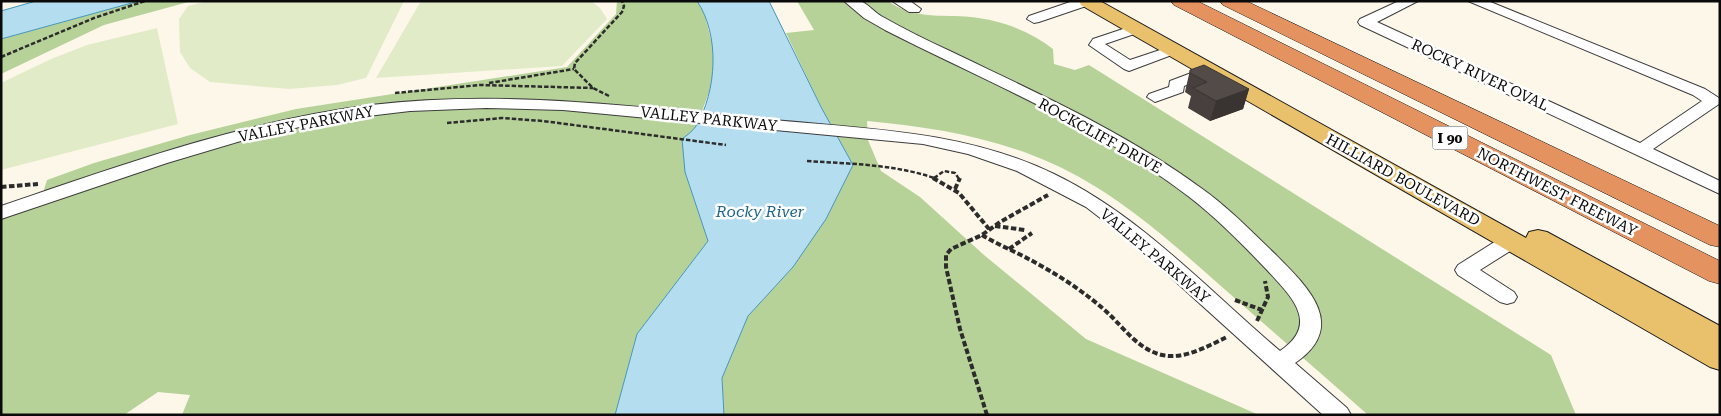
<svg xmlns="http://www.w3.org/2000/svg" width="1721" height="416" font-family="'Roboto Serif',serif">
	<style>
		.forest { fill: #b7d299 }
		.pitch { fill: #e2ebc8 }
		.water { fill: #b4ddef; stroke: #4396bd }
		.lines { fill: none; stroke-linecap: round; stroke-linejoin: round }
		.minor-casing { stroke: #3d3d3d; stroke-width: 2 }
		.major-casing { stroke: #1b1b1b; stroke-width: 2 }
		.highway-casing { stroke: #1b1b1b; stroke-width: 1 }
		.path-far1 { stroke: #2c2c2c; stroke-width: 2.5; stroke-dasharray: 4.5 2; stroke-linecap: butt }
		.path { stroke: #2c2c2c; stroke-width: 4; stroke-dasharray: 5.5 2.5; stroke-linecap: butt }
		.minor { fill: #fff; fill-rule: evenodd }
		.major { fill: #e9c16d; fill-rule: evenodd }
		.highway { fill: #e49260; fill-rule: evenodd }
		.wall { fill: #47403e }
		.shaded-wall { fill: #393432 }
		.building { fill: #524b48; stroke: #393432 }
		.labels { text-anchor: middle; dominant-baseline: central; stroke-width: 5; stroke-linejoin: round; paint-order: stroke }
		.shield { fill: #fff; stroke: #545454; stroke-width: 1 }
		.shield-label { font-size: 14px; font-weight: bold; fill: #0a0a0a }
		.street-label { font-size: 15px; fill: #0a0a0a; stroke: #fff }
		.water-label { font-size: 16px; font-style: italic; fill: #22678d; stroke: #fff }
	</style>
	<rect width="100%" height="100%" fill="#fdf7ea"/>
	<path class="forest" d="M139,1h53l-88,24 -103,49v-35z
		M617,1h80l7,11 9,35v35l-17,45 -11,45 23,69 -71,93 -22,81h-433l8,-20 -32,-3 -34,23h-123v-207l42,-15 4,-13 47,-17 96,-28 106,-26 271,-42 49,-53z
		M797,1h91c26,19 54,13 83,16 30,3 59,14 82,32l1,15 21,6 14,-5 462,290 25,60h-208c-49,-43 -97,-85 -146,-128 -52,-46 -106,-95 -171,-124 -58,-26 -120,-36 -184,-42l1,19 13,31 39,26 64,58 102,84 173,76h-535l-2,-37 26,-62 45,-49 60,-102 -32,-58 -35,-74 28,-3z"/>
	<path class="pitch" d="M208,1h196l-38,77 -29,7 -48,4 -79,-7 -20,-14 -10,-16 -1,-33 9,-13z
		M421,1h170l9,7 7,11 -45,47 -186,12z
		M157,28l21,96 -177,46v-87l50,-24 36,-14z"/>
	<path class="water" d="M36,1h103l-138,38v-28z
		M697,1h72l52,106 32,58 -27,54 -33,48 -45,49 -26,62 2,37h-109l22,-81 71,-93 -23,-69 -3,-33c5,-4 11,-8 14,-13 21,-35 24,-91 1,-125z"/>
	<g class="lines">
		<defs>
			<path id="minor" d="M844,1c5,0 11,-1 16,0 7,2 14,11 21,15 23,13 47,25 71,36 85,41 173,80 249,136 27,19 50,43 74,66 33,33 74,72 20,109l52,45 4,7h-28l-189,-171 -48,-37 -69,-36 -49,-17 -45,-10 -360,-34 -77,-2 -76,3 -76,9 -73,15 -94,28 -166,56v-13c121,-41 242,-85 370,-101 134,-16 268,2 403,15 95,9 192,11 280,54 87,42 153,115 226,177 40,-27 12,-54 -12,-80 -25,-26 -51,-53 -80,-75 -91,-70 -201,-114 -303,-166l-21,-12z
				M892,1h18l11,8 -2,3h-10z
				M1073,1h21l-2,3 -53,18 -5,1 -7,-4 2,-3z
				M1399,1h19l-41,21 263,121 62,-42 -9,-6 -225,-94h20l217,88 14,9v6l-66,45 67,32v13l-360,-169 -2,-3 2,-3z
				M1135,25l7,4 -2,3 -35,12 25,16 42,-14 7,4 -2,3 -48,18 -5,-2 -35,-24 4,-6z
				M1210,66l8,5 -3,3 -31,12 -1,6 -28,10 -8,-5 2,-3 20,-7 1,-6z
				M1511,235l7,1 3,5 -3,5 -38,24 34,22 3,5 -3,5 -7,2 -7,-2 -42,-27 -3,-5 3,-5 46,-29z"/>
			<path id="major" d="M1079,1h21l426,237 3,-6 9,-2 9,2 173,94v44l-10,-3 -629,-362z"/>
			<path id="highway" d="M1171,1h26l523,260v23l-11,-3 -535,-276z
				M1220,1h26l474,225v21l-10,-2 -487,-240z"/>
		</defs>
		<use href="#minor" class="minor-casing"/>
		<use href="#major" class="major-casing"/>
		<use href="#highway" class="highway-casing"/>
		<path class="path-far1" d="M1,57l93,-39 51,-17
			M489,83l85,-14
			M395,93l85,-8 113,3
			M609,96l-16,-8 -19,-19 1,-6 47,-51 2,-6 -2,-5
			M447,123l55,-5 41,3 183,24
			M807,161c44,3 88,3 130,18
			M934,178l10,-7 11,2 4,6"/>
		<path class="path" d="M933,178l26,15 30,36
			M1,187l37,-3
			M955,189l5,-11
			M995,226l30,4
			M982,235c13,8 27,14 41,21 31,16 63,36 88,60 15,15 29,34 51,39 22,5 46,-9 65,-18
			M1009,249l23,-16
			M1235,300l27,10
			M1257,321l11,-24 -3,-16
			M987,415l-27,-86 -14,-62v-12l5,-6 31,-14 18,-13 48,-27"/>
		<use href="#minor" class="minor"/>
		<use href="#major" class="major"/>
		<use href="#highway" class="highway"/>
	</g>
	<path class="wall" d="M1190,70l59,19 -6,20 -33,12 -22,-13 3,-12 -6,-4z"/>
	<path class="shaded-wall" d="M1249,89l-6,20 -33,12 6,-20z"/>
	<path class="building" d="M1204,65l45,24 -33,12 -23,-13 14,-6 -17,-9v-3z"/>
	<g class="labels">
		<rect class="shield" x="1432.5" y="126.5" width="35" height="23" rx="4"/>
		<g class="shield-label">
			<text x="1450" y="138">I 90</text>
		</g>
		<g class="street-label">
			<text transform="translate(1480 75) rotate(25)">ROCKY RIVER OVAL</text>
			<text transform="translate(709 119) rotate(6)">VALLEY PARKWAY</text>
			<text transform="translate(306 124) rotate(-11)">VALLEY PARKWAY</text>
			<text transform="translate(1100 136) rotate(29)">ROCKCLIFF DRIVE</text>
			<text transform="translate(1403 180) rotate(29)">HILLIARD BOULEVARD</text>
			<text transform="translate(1557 192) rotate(27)">NORTHWEST FREEWAY</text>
			<text transform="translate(1155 256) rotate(40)">VALLEY PARKWAY</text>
		</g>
		<g class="water-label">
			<text x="760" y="211">Rocky River</text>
		</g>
	</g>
	<rect width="1721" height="416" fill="none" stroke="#0a0a0a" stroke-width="5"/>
</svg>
